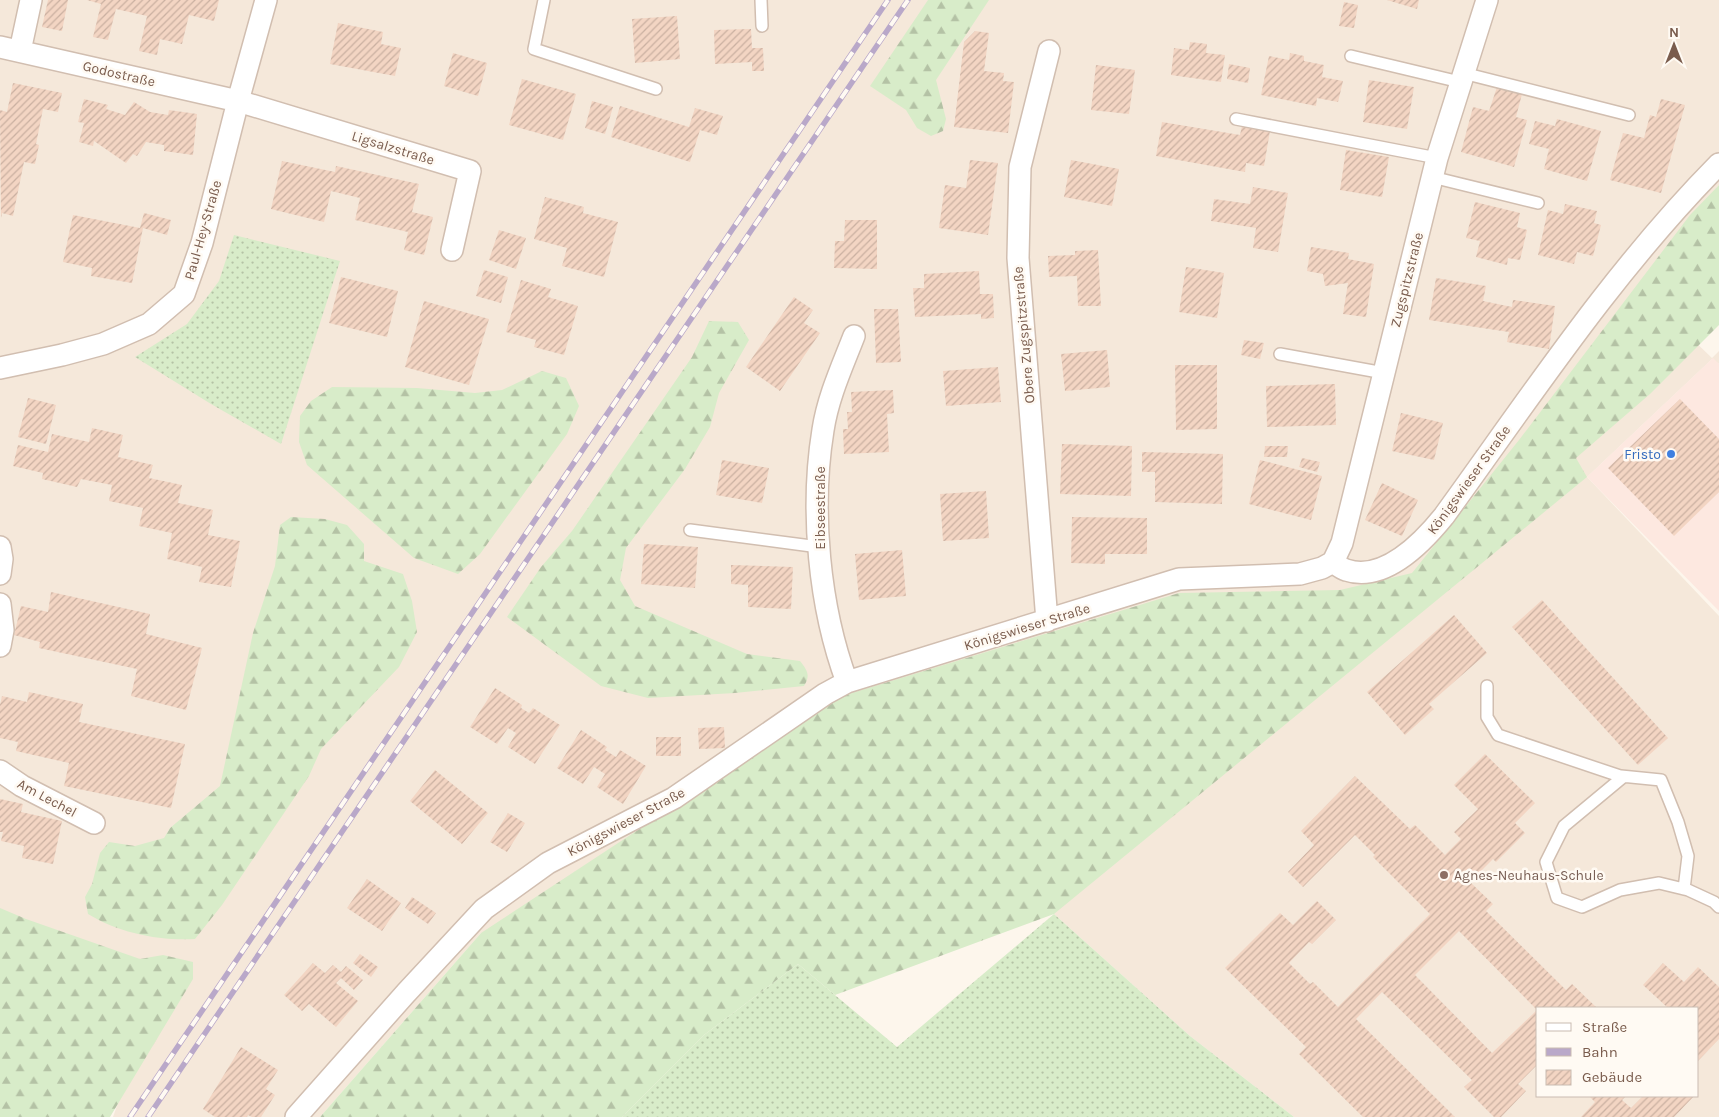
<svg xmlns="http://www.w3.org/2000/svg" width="1719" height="1117" font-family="Karla,sans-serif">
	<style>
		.residential { fill: #f5e8da; fill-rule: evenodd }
		.commercial { fill: #fde8e0 }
		.grass { fill: url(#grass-dots) }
		.forest { fill: url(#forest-firs) }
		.building { fill: url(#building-hatch); fill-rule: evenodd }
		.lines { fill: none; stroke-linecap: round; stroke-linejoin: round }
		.lane-casing { stroke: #d1beb0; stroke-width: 14 }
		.street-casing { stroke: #d1beb0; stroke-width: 24 }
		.lane { stroke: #fff; stroke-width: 11 }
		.street { stroke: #fff; stroke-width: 21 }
		.rail-casing { stroke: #b9a8c9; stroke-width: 5.5 }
		.rail { stroke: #fffaf3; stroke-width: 4; stroke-dasharray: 11; stroke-linecap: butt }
		.shop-dot { fill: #3f7fe0; stroke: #fffaf3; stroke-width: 2 }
		.education-dot { fill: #8d6e63; stroke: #fffaf3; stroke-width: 2 }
		.labels { text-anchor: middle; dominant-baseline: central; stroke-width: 5; stroke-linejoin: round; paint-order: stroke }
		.street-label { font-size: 14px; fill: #7a5c4d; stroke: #fffaf3 }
		.shop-label { font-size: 14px; fill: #366cbe; stroke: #fffaf3; text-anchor: end }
		.education-label { font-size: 14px; fill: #785e54; stroke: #fffaf3; text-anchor: start }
	</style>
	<defs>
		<pattern id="grass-dots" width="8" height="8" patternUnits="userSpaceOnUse" patternTransform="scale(1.25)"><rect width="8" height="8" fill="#d8ecc9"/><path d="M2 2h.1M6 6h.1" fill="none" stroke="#b4c2a5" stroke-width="1.8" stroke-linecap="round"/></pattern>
		<pattern id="forest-firs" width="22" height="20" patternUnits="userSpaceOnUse" patternTransform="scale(1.25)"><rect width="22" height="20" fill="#d8ecc9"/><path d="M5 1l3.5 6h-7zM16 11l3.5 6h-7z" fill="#b4c2a5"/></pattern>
		<pattern id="building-hatch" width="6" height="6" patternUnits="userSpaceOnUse" patternTransform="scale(1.25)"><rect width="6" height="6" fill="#f3d5c3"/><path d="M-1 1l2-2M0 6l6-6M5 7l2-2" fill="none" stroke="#cab0a1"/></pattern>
	</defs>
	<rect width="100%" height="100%" fill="#fdf6ec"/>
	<path class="residential" d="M0,0h1719v185l-82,101 75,72 7,-7v13l-7,-5 -125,118 132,139v501h-425l-104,-81 -136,-122 -573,19 -161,184h-207l51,-142 -164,-50zM1538,1008h160v88h-160z"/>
	<path class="commercial" d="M1713,358l6,6v247l-132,-134z"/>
	<path class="grass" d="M234,235l106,26 -59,183 -70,-40 -76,-47 52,-33 32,-43z
		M1054,914l136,122 104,81h-672l82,-82 94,-71 99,83z"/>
	<path class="forest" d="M928,0h61l-53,80 10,39 -3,12 -12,5 -14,-8 -11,-18 -36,-24z
		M1719,185v140l-69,69 -74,64 11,19 -533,437 -219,81 -37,-31 -94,71 -82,82h-302l161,-184 361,-237 337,-103 161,-3 72,-17 107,-133 171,-225z
		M709,321l29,1 11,18 -30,53 -9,34 -25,42 -59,79 -6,32 15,26 112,48 53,7c7,9 11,14 4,25l-69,7 -87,5 -47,-12 -94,-69 34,-50 31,-36 120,-174z
		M542,371l24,7 13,28 -12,28 -87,120 -22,20 -44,-16 -107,-93 -8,-23 1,-26 11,-15 21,-14 85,1 58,5 27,-3z
		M291,517l34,2 22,6 17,19v17l39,13 9,27 5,31 -18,35 -78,82 -12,27 -87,129 -27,34c-36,2 -76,-6 -107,-25l-3,-17 7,-13 8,-31 9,-11 26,4 29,-8 6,-10 50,-42 33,-153 22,-67 5,-41z
		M0,908l26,11 114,40 23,-4 30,7v17l-83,138h-110z"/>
	<path class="building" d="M48,0h20l-6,31 -20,-4z
		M87,0h132l-5,21 -25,-6 -7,29 -22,-5 -3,16 -18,-4 8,-35 -31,-7 -8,31 -15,-3 8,-33z
		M1387,0h32l-2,9z
		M1344,2l14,3 -4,23 -15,-2z
		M677,16l3,43 -45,4 -3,-44z
		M338,23l45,9 -2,12 20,4 -6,28 -65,-12z
		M751,29l1,19h11l1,23h-12v-9l-37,2 -1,-34z
		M975,31l14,2 -5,38 20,2 -1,8 11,1 -6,51 -54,-6 10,-85z
		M1190,42l17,2 -1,9 19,2 -4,27 -50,-7 3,-27 15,2z
		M453,53l34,10 -9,33 -34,-10z
		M1290,53l14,3v5l20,4 -2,12 21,4 -5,21 -21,-4 -1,8 -55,-11 8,-39 20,4z
		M1229,64l21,4 -2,15 -21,-4z
		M1096,65l39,5 -6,44 -38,-4z
		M522,79l54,15 -13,46 -54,-15z
		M1369,80l45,7 -7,42 -44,-7z
		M13,83l49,10 -4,19 -15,-3 -7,35 3,1 -4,19 -11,-2 -11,54 -11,-3 -1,5 -1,-108 7,2z
		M1497,87l25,7 -6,23 11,3 -13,47 -53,-15 12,-45 16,4z
		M84,99l24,6 -2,4 19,6 9,-13 16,10 18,3 1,-5 28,4 -4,41 -29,-4v-6l-18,-3 -9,14 -4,-2 -7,9 -32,-22 -1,5 -14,-4 5,-19 -6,-1z
		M1661,99l24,6 -24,88 -51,-13 13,-47 21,5 6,-23 6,2z
		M592,101l21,6 -8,27 -20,-6z
		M620,106l69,21 6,-19 28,8 -6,19 -17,-5 -10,32 -79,-25z
		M1557,119l44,12 -14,50 -43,-12 5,-20 -20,-5 6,-23 20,5z
		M1162,122l78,13 2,-9 28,5 -6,35 -18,-3 -1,9 -89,-16z
		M1346,150l43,7 -7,40 -42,-7z
		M970,160l28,3 -10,72 -49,-7 6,-43 21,3z
		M1071,160l48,9 -7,37 -48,-9z
		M282,161l53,11 1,-6 83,18 -7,28 21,5 -9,38 -20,-5 4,-18 -53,-12 5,-22 -29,-7 -7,31 -53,-13z
		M1253,187l35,6 -10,59 -25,-4 3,-20 -45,-7 3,-22 36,5z
		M545,197l39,10 -1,6 35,9 -14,55 -42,-11 5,-18 -33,-9z
		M1475,202l45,11 -3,14 10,3 -7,30 -12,-2 -1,7 -31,-8 4,-16 -14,-3z
		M1565,204l32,7 -3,12 7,2 -8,31 -16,-4 -3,12 -36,-9 10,-45 15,4z
		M144,213l27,7 -4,15 -24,-7 -11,55 -41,-7 1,-8 -29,-6 10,-47 67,13z
		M845,220h32v49l-43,-1 1,-27h9z
		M499,230l27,8 -10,31 -27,-9z
		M1311,247l38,6 -1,6 26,5 -8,53 -23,-3 5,-31 -23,3 -2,-12 -16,-3z
		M1098,250l3,56h-23l-1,-30 -28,1 -1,-21 27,-1v-4z
		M1186,267l38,6 -7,45 -38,-6z
		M484,270l24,7 -7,26 -25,-7z
		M979,271l1,23h13l1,24 -13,1v-5l-66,3 -2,-29h11v-14z
		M341,277l57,14 -11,46 -58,-14z
		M1436,278l50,8 -3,15 29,6 1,-7 42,6 -6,43 -42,-7 2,-10 -80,-12z
		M521,280l30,9 -3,8 30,9 -14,49 -30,-8 2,-7 -30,-8z
		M794,297l19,13 -9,13 16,10 -40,58 -34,-24z
		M424,301l65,18 -20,66 -64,-18z
		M874,309h24l3,53 -25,1z
		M1244,340l20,3 -4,16 -19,-4z
		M1107,350l3,37 -45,4 -4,-37z
		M1175,365h42v64l-41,1z
		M998,367l3,35 -55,4 -3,-35z
		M1335,384l1,41 -69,2 -1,-41z
		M893,390l1,23 -7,1 2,38 -45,2 -1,-25h5l-1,-17h5l-1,-20z
		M28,398l28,7 -10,39 -28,-7z
		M1680,399l39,40v53l-45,44 -66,-68z
		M1401,413l42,10 -9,37 -42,-9z
		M92,428l31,7 -5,22 35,8 -4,13 33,7 -4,18 35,7 -5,25 32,6 -9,46 -32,-5 3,-15 -35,-8 5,-26 -33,-7 4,-18 -34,-7 3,-16 -31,-6 -4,8 -35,-8 1,-6 -30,-7 5,-21 30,7 4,-18 37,8z
		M1062,444l70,2 -1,50 -71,-2z
		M1265,446h23l-1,11h-23z
		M1142,452l81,2 -1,50 -67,-2v-30h-13z
		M1302,458l18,4 -3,10 -18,-5z
		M722,460l47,8 -7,35 -46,-8z
		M1260,460l62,16 -11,44 -62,-16z
		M1382,483l36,17 -16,36 -37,-16z
		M986,491l3,47 -46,3 -3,-47z
		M1072,517l75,1v36h-42v10l-34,-1z
		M644,544l54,3 -3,41 -54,-4z
		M902,550l4,46 -47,4 -4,-46z
		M731,565l62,2 -2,42 -43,-2v-22l-17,-1z
		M51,592l99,22 -4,20 56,14 -16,62 -55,-14 6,-27 -98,-21 1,-6 -26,-7 7,-29 27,6z
		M1542,600l126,138 -30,27 -126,-138z
		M1454,615l33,38 -58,51 5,5 -29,26 -38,-43z
		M495,688l27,17 -1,3 8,5 4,-5 27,17 -25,39 -27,-17 8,-14 -8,-5 -11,16 -27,-17z
		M29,692l54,12 -4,18 106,22 -14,64 -107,-22 5,-23 -53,-12 2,-9 -18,-4v-33l2,-9 25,6z
		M724,727l1,21 -26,1 -1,-21z
		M581,730l26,17 -2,3 11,7 4,-7 26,16 -23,38 -26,-17 8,-13 -11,-7 -11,17 -26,-16z
		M656,737h25v19h-25z
		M1485,754l50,49 -20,20 10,10 -29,29 -3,-3 -23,23 23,22 -7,7 80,79 6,-6 25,24h-59v56l-20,20 8,7 -25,26h-7l-30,-30 8,-7 -90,-88 -26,27 99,98h-92l-64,-63 7,-7 -81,-79 55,-55 13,12 24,-24 19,19 -24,24 -3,-2 -20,21 21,21 3,-2 25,25 92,-93 -57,-57 2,-2 -20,-20 -52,52 -15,-15 26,-27 -13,-14 54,-55 55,53 5,-4 30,30 16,-16 -7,-7 24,-23 -24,-24zM1459,931l78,79 -45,43 -77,-78z
		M435,770l53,43 -26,31 -52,-43z
		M0,799l23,5 -2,8 41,9 -9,43 -31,-6 2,-12 -23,-5 2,-9h-3z
		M508,813l17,10 -18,29 -17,-10z
		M367,879l34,24 -19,28 -35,-23z
		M412,897l24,16 -8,11 -23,-16z
		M360,954l18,13 -7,10 -18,-14z
		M313,963l12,10 8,-8 8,7 5,-6 17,14 -9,10 -13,-12 -5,5 22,18 -22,26 -27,-23 -7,7 -18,-16z
		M1663,963l21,19 14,-15 21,20v52l-21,22v-53h-30l-25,-23z
		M241,1047l37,23 -12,19 9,6 -14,22h-9l-4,-2 -1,2h-32l-12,-8z
		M1589,1096h37l-4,4 9,8 12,-12h51l-20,21h-93l14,-15z"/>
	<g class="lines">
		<defs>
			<path id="lane" d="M544,0l-10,49 122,40
				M761,0l1,26
				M1351,56l109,26
				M1463,73l166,42
				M1236,119l201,39
				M1432,177l106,26
				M1280,354l104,19
				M690,530l129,17
				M1487,686v31l11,18 125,42 -59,49 -18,36 11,36 25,9 38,-17 39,-7 29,7 26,12 5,5
				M1621,776l40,4 17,42 10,34 -4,33"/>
			<path id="street" d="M0,47l238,54 232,70 -18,79
				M20,51l11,-51
				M0,368l62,-13 41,-11 46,-20 35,-30 18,-51 36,-142 28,-101
				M0,547l2,12 -2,15
				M1333,562c4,3 9,7 13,8 38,13 77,-28 98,-54 87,-120 170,-246 275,-352
				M0,604l3,26 -3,16
				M1047,621l-29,-363 2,-91 29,-116
				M847,682c-28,-75 -37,-172 -24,-252 5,-33 19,-63 31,-94
				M0,771l22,15 72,37
				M296,1117l110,-124 78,-84 64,-46 126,-65 151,-104 22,-12 332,-103 121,-5 22,-6 11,-6 9,-19 95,-385 50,-158"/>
		</defs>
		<use href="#lane" class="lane-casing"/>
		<use href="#street" class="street-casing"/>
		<use href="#lane" class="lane"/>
		<use href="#street" class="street"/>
		<defs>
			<path id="rail" d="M130,1117l758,-1117
				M148,1117l760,-1117"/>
		</defs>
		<use href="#rail" class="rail-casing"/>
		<use href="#rail" class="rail"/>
	</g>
	<circle class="shop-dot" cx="1671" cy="454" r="5"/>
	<circle class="education-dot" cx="1444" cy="875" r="5"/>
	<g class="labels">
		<g class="street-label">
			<text transform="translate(119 74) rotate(13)">Godostraße</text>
			<text transform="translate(393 148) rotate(17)">Ligsalzstraße</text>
			<text transform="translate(203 230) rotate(-74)">Paul-Hey-Straße</text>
			<text transform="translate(1407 280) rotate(-76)">Zugspitzstraße</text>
			<text transform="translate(1024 335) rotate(-95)">Obere Zugspitzstraße</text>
			<text transform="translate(1469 480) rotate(-54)">Königswieser Straße</text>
			<text transform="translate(820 508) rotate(-90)">Eibseestraße</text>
			<text transform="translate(1027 627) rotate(-17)">Königswieser Straße</text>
			<text transform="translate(47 798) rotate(28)">Am Lechel</text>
			<text transform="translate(626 822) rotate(-28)">Königswieser Straße</text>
		</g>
		<g class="shop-label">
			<text x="1661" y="454">Fristo</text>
		</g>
		<g class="education-label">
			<text x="1454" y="875">Agnes-Neuhaus-Schule</text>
		</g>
	</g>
	<rect x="1536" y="1007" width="162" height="90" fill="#fffaf3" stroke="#cabbb1"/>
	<rect x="1546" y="1023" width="25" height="8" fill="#ffffff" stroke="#cabbb1"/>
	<text x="1582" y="1032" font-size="15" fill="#7a5c4d">Straße</text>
	<rect x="1546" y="1048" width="25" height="8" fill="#b9a8c9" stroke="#cabbb1"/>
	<text x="1582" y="1057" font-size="15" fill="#7a5c4d">Bahn</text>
	<rect x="1546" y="1070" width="25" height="15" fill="url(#building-hatch)" stroke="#cabbb1"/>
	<text x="1582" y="1082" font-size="15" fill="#7a5c4d">Gebäude</text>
	<g transform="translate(1674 45)" stroke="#fffaf3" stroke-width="4" paint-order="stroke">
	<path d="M0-4L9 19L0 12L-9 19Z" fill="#7a5c4d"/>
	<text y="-8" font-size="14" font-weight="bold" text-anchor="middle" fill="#7a5c4d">N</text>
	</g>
</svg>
